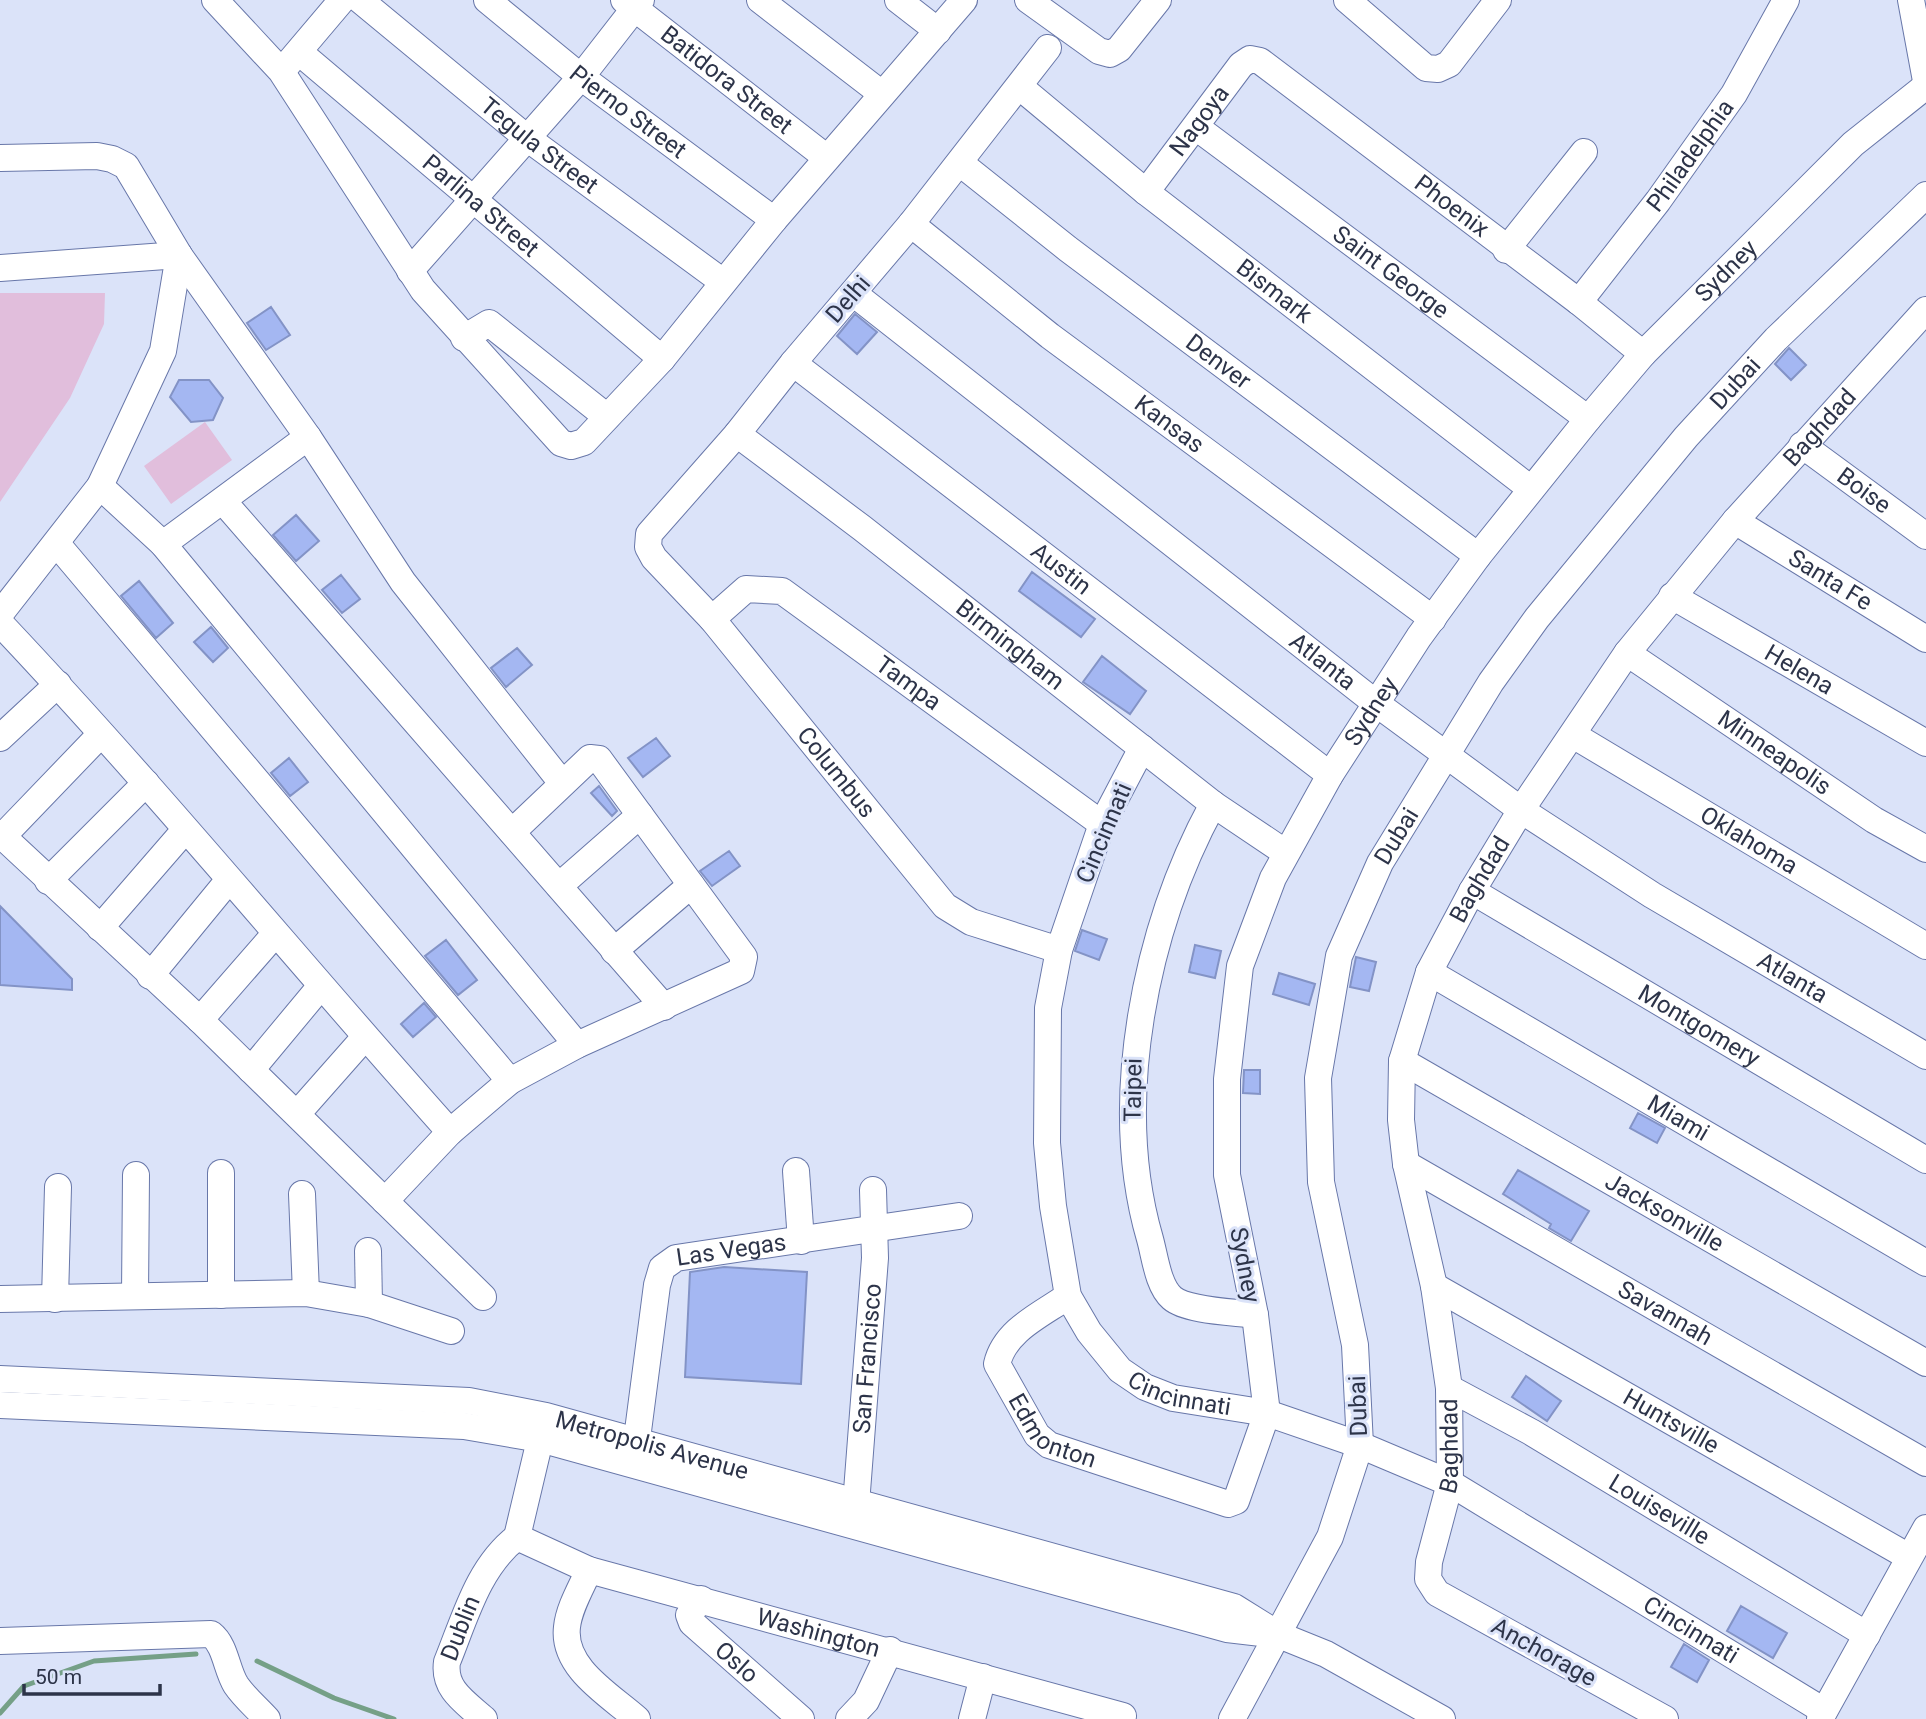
<svg xmlns="http://www.w3.org/2000/svg" width="1926" height="1719" font-family="Roboto,sans-serif">
	<style>
		.green { fill: #e1bedc }
		.lines { fill: none; stroke-linecap: round; stroke-linejoin: round }
		.stream { stroke: #75a087; stroke-width: 5 }
		.building { fill: #a4b7f2; stroke: #8393c6; stroke-width: 2 }
		.minor-casing { stroke: #6877a9; stroke-width: 28 }
		.minor { stroke: #fff; stroke-width: 26 }
		.labels { text-anchor: middle; dominant-baseline: central; stroke-width: 6; stroke-linejoin: round; paint-order: stroke }
		.street-label { font-size: 24px; fill: #2d3449; stroke: #dbe3f9 }
	</style>
	<rect width="100%" height="100%" fill="#dbe3f9"/>
	<path class="green" d="M0,293h105l-1,31 -34,74 -70,104z
		M205,422l27,38 -61,44 -27,-38z"/>
	<g class="lines">
		<path class="stream" d="M257,1661l77,37 60,21
			M0,1713l24,-27 70,-25 102,-7"/>
	</g>
	<path class="building" d="M271,307l19,28 -24,15 -19,-27z
		M855,314l22,18 -20,22 -20,-18z
		M1789,348l17,17 -15,15 -16,-16z
		M179,380h30l14,18 -10,22 -22,2 -21,-25z
		M296,515l23,26 -23,20 -23,-26z
		M1032,572l63,47 -14,18 -62,-46z
		M341,575l19,24 -18,14 -20,-23z
		M139,581l34,42 -17,15 -35,-42z
		M211,627l17,21 -15,14 -19,-20z
		M517,648l15,17 -26,22 -15,-19z
		M1102,656l44,35 -16,23 -47,-32z
		M656,738l14,18 -27,21 -15,-19z
		M289,758l19,24 -18,14 -19,-23z
		M599,786l18,25 -5,5 -21,-23z
		M729,851l11,15 -28,20 -12,-15z
		M0,906l72,73v11l-72,-5z
		M1082,930l25,9 -8,21 -24,-9z
		M446,940l31,40 -19,15 -33,-39z
		M1195,945l26,6 -6,27 -26,-6z
		M1356,957l20,5 -7,29 -19,-4z
		M1279,973l36,11 -6,21 -36,-11z
		M424,1003l12,14 -23,20 -12,-13z
		M1244,1070h16v24l-17,-1z
		M1638,1113l27,15 -8,15 -27,-15z
		M1518,1170l71,41 -18,30 -22,-13 2,-4 -48,-30z
		M724,1267l83,5 -6,112 -116,-7 5,-105z
		M1526,1376l35,25 -14,20 -35,-24z
		M1741,1606l46,27 -14,25 -46,-27z
		M1684,1644l25,16 -12,22 -26,-15z"/>
	<g class="lines">
		<defs>
			<g id="minor">
				<path d="M215,0l66,71 142,219 138,153 10,3 13,-4 78,-83 112,-139 190,-220"/>
				<path id="s1" d="M360,0l167,138 196,144"/>
				<path id="s2" d="M487,0l94,77 193,143"/>
				<path id="s3" d="M624,0l203,158"/>
				<path d="M760,0l122,94"/>
				<path d="M898,0l40,31"/>
				<path d="M1028,0l71,51 11,3 9,-5 39,-49"/>
				<path d="M1347,0l79,68 12,1 11,-5 49,-64"/>
				<path d="M1911,0l15,81"/>
				<path id="s4" d="M1048,48l-137,176 -118,139 -56,71 -88,100 -1,13 6,11 58,61 233,287 26,16 88,28"/>
				<path id="s5" d="M299,52l363,307"/>
				<path d="M287,65l55,-65"/>
				<path id="s6" d="M1020,87l126,105 385,297"/>
				<path id="s7" d="M1196,127l392,292"/>
				<path d="M0,158l97,-2 15,3 14,7 53,89 129,182 95,145 159,201"/>
				<path id="s8" d="M960,163l108,86 410,307"/>
				<path id="s9" d="M1146,192l95,-127 9,-6 10,2 319,241 64,52"/>
				<path id="s10" d="M911,224l139,112 383,283"/>
				<path d="M1506,250l78,-98"/>
				<path d="M0,268l179,-13"/>
				<path d="M410,271l171,-194 60,-77"/>
				<path id="s11" d="M853,293l524,411 144,106 131,85 274,161"/>
				<path id="s12" d="M1579,302l79,-101 76,-107 52,-94"/>
				<path d="M464,338l25,-15 118,94"/>
				<path id="s13" d="M793,363l537,412"/>
				<path id="s14" d="M737,434l125,94 351,276 73,49"/>
				<path id="s15" d="M1802,445l124,91"/>
				<path d="M100,486l63,58 414,501"/>
				<path d="M223,501l441,506"/>
				<path id="s16" d="M1735,521l191,118"/>
				<path d="M57,544l453,537"/>
				<path d="M163,544l145,-107"/>
				<path id="s17" d="M1672,596l254,147"/>
				<path d="M0,614l100,-128 63,-135 16,-96"/>
				<path id="s18" d="M712,619l34,-30 36,2 320,233"/>
				<path d="M0,623c156,165 299,340 450,509"/>
				<path id="s19" d="M1627,653l247,167 52,29"/>
				<path id="s20" d="M1573,735l353,211"/>
				<path d="M0,738l58,-54"/>
				<path id="s21" d="M1142,748l-40,76 -43,126 -11,58 -1,135 6,63 15,90 21,36 31,38 25,17 28,11 94,15 93,32 90,38 374,228"/>
				<path d="M1213,804c-68,125 -103,297 -63,435 5,18 8,47 22,59 15,13 63,14 83,17"/>
				<path d="M0,834l200,186 283,277"/>
				<path d="M2,837l99,-103"/>
				<path d="M48,881l98,-98"/>
				<path d="M559,886l81,-71"/>
				<path id="s22" d="M1472,891l454,269"/>
				<path d="M100,928l85,-98"/>
				<path d="M614,951l77,-66"/>
				<path id="s23" d="M1429,972l497,291"/>
				<path d="M150,976l78,-95"/>
				<path d="M200,1020l75,-86"/>
				<path id="s24" d="M1402,1061l524,302"/>
				<path d="M251,1070l69,-83"/>
				<path d="M297,1114l68,-77"/>
				<path id="s25" d="M1406,1164l520,299"/>
				<path d="M796,1171l5,70"/>
				<path d="M302,1194l4,99"/>
				<path d="M385,1201l65,-69 60,-51 67,-36 164,-74 3,-14 -145,-198 -9,-1 -78,74"/>
				<path d="M368,1251l1,53"/>
				<path id="s26" d="M1434,1286l475,271"/>
				<path d="M135,1295l1,-120"/>
				<path d="M221,1295v-122"/>
				<path id="s27" d="M1068,1296c-27,19 -63,34 -71,68l40,71 12,10 179,59 8,-3 31,-88 -12,-98 -28,-140v-96l13,-113 33,-88 57,-103 89,-138 59,-81 110,-137 55,-65 210,-210 73,-58"/>
				<path d="M0,1299l306,-6 63,11 82,27"/>
				<path d="M55,1299l3,-112"/>
				<path id="s28" d="M0,1379l469,22 77,15 688,191 45,28 47,19 116,65"/>
				<path id="s29" d="M1449,1388l82,44 336,203"/>
				<path d="M0,1405l464,21 76,13 687,190 43,5"/>
				<path id="s30" d="M635,1454l22,-169 5,-17 14,-10 283,-42"/>
				<path id="s31" d="M855,1517l20,-259 -2,-68"/>
				<path id="s32" d="M517,1537l72,33 534,146"/>
				<path d="M517,1537l27,-114"/>
				<path d="M589,1570c-8,18 -20,38 -22,57 -5,41 43,68 70,92"/>
				<path id="s33" d="M701,1599l-12,16 3,8 109,96"/>
				<path d="M0,1641l211,-7c15,12 15,35 25,51 8,12 21,23 31,34"/>
				<path id="s34" d="M484,1719c-19,-17 -41,-30 -37,-57 18,-44 31,-95 70,-125"/>
				<path d="M849,1719l17,-18 24,-51"/>
				<path d="M972,1719l11,-42"/>
				<path id="s35" d="M1232,1719l98,-182 30,-92 -5,-100 -34,-163 -3,-104 21,-122 41,-93 111,-181 46,-64 149,-181 90,-98 150,-144"/>
				<path id="s36" d="M1665,1719l-228,-126 -9,-14 1,-17 21,-79 -1,-95 -15,-102 -28,-122 -5,-44 1,-59 27,-89 43,-81 49,-81 106,-157 108,-132 191,-211"/>
				<path d="M1820,1719l106,-191"/>
			</g>
		</defs>
		<use href="#minor" class="minor-casing"/>
		<use href="#minor" class="minor"/>
	</g>
	<g class="labels">
		<g class="street-label">
			<text stroke="none"><textPath href="#s3" startOffset="130">Batidora Street</textPath></text>
			<text stroke="none"><textPath href="#s2" startOffset="180">Pierno Street</textPath></text>
			<text stroke="none"><textPath href="#s9" startOffset="89">Nagoya</textPath></text>
			<text stroke="none"><textPath href="#s1" startOffset="231">Tegula Street</textPath></text>
			<text stroke="none"><textPath href="#s12" startOffset="184">Philadelphia</textPath></text>
			<text stroke="none"><textPath href="#s5" startOffset="238">Parlina Street</textPath></text>
			<text stroke="none"><textPath href="#s9" startOffset="420">Phoenix</textPath></text>
			<text stroke="none"><textPath href="#s27" startOffset="1794">Sydney</textPath></text>
			<text stroke="none"><textPath href="#s7" startOffset="243">Saint George</textPath></text>
			<text stroke="none"><textPath href="#s6" startOffset="326">Bismark</textPath></text>
			<text transform="translate(848 299) rotate(-49)">Delhi</text>
			<text stroke="none"><textPath href="#s8" startOffset="326">Denver</textPath></text>
			<text stroke="none"><textPath href="#s35" startOffset="1498">Dubai</textPath></text>
			<text stroke="none"><textPath href="#s10" startOffset="327">Kansas</textPath></text>
			<text stroke="none"><textPath href="#s36" startOffset="1568">Baghdad</textPath></text>
			<text stroke="none"><textPath href="#s15" startOffset="77">Boise</textPath></text>
			<text stroke="none"><textPath href="#s13" startOffset="338">Austin</textPath></text>
			<text stroke="none"><textPath href="#s16" startOffset="112">Santa Fe</textPath></text>
			<text stroke="none"><textPath href="#s14" startOffset="345">Birmingham</textPath></text>
			<text stroke="none"><textPath href="#s11" startOffset="597">Atlanta</textPath></text>
			<text stroke="none"><textPath href="#s17" startOffset="147">Helena</textPath></text>
			<text stroke="none"><textPath href="#s18" startOffset="238">Tampa</textPath></text>
			<text stroke="none"><textPath href="#s27" startOffset="1227">Sydney</textPath></text>
			<text stroke="none"><textPath href="#s19" startOffset="178">Minneapolis</textPath></text>
			<text stroke="none"><textPath href="#s4" startOffset="936">Columbus</textPath></text>
			<text transform="translate(1104 833) rotate(-67)">Cincinnati</text>
			<text stroke="none"><textPath href="#s35" startOffset="931">Dubai</textPath></text>
			<text stroke="none"><textPath href="#s20" startOffset="205">Oklahoma</textPath></text>
			<text stroke="none"><textPath href="#s36" startOffset="1001">Baghdad</textPath></text>
			<text stroke="none"><textPath href="#s11" startOffset="1164">Atlanta</textPath></text>
			<text stroke="none"><textPath href="#s22" startOffset="264">Montgomery</textPath></text>
			<text transform="translate(1133 1090) rotate(-89)">Taipei</text>
			<text stroke="none"><textPath href="#s23" startOffset="289">Miami</textPath></text>
			<text stroke="none"><textPath href="#s24" startOffset="303">Jacksonville</textPath></text>
			<text stroke="none"><textPath href="#s30" startOffset="261">Las Vegas</textPath></text>
			<text transform="translate(1245 1265) rotate(79)">Sydney</text>
			<text stroke="none"><textPath href="#s25" startOffset="299">Savannah</textPath></text>
			<text stroke="none"><textPath href="#s31" startOffset="159">San Francisco</textPath></text>
			<text stroke="none"><textPath href="#s21" startOffset="724">Cincinnati</textPath></text>
			<text transform="translate(1358 1406) rotate(-92)">Dubai</text>
			<text stroke="none"><textPath href="#s26" startOffset="273">Huntsville</textPath></text>
			<text stroke="none"><textPath href="#s27" startOffset="192">Edmonton</textPath></text>
			<text stroke="none"><textPath href="#s28" startOffset="658">Metropolis Avenue</textPath></text>
			<text stroke="none"><textPath href="#s36" startOffset="413">Baghdad</textPath></text>
			<text stroke="none"><textPath href="#s29" startOffset="243">Louiseville</textPath></text>
			<text stroke="none"><textPath href="#s34" startOffset="108">Dublin</textPath></text>
			<text stroke="none"><textPath href="#s21" startOffset="1292">Cincinnati</textPath></text>
			<text stroke="none"><textPath href="#s32" startOffset="317">Washington</textPath></text>
			<text transform="translate(1544 1652) rotate(29)">Anchorage</text>
			<text stroke="none"><textPath href="#s33" startOffset="88">Oslo</textPath></text>
		</g>
	</g>
	<path d="M24 1684v10h136v-10" fill="none" stroke="#2d3449" stroke-width="3.5"/>
	<text x="35" y="1684" font-size="21" fill="#2d3449" stroke="#dbe3f9" stroke-width="5" paint-order="stroke">50 m</text>
</svg>
